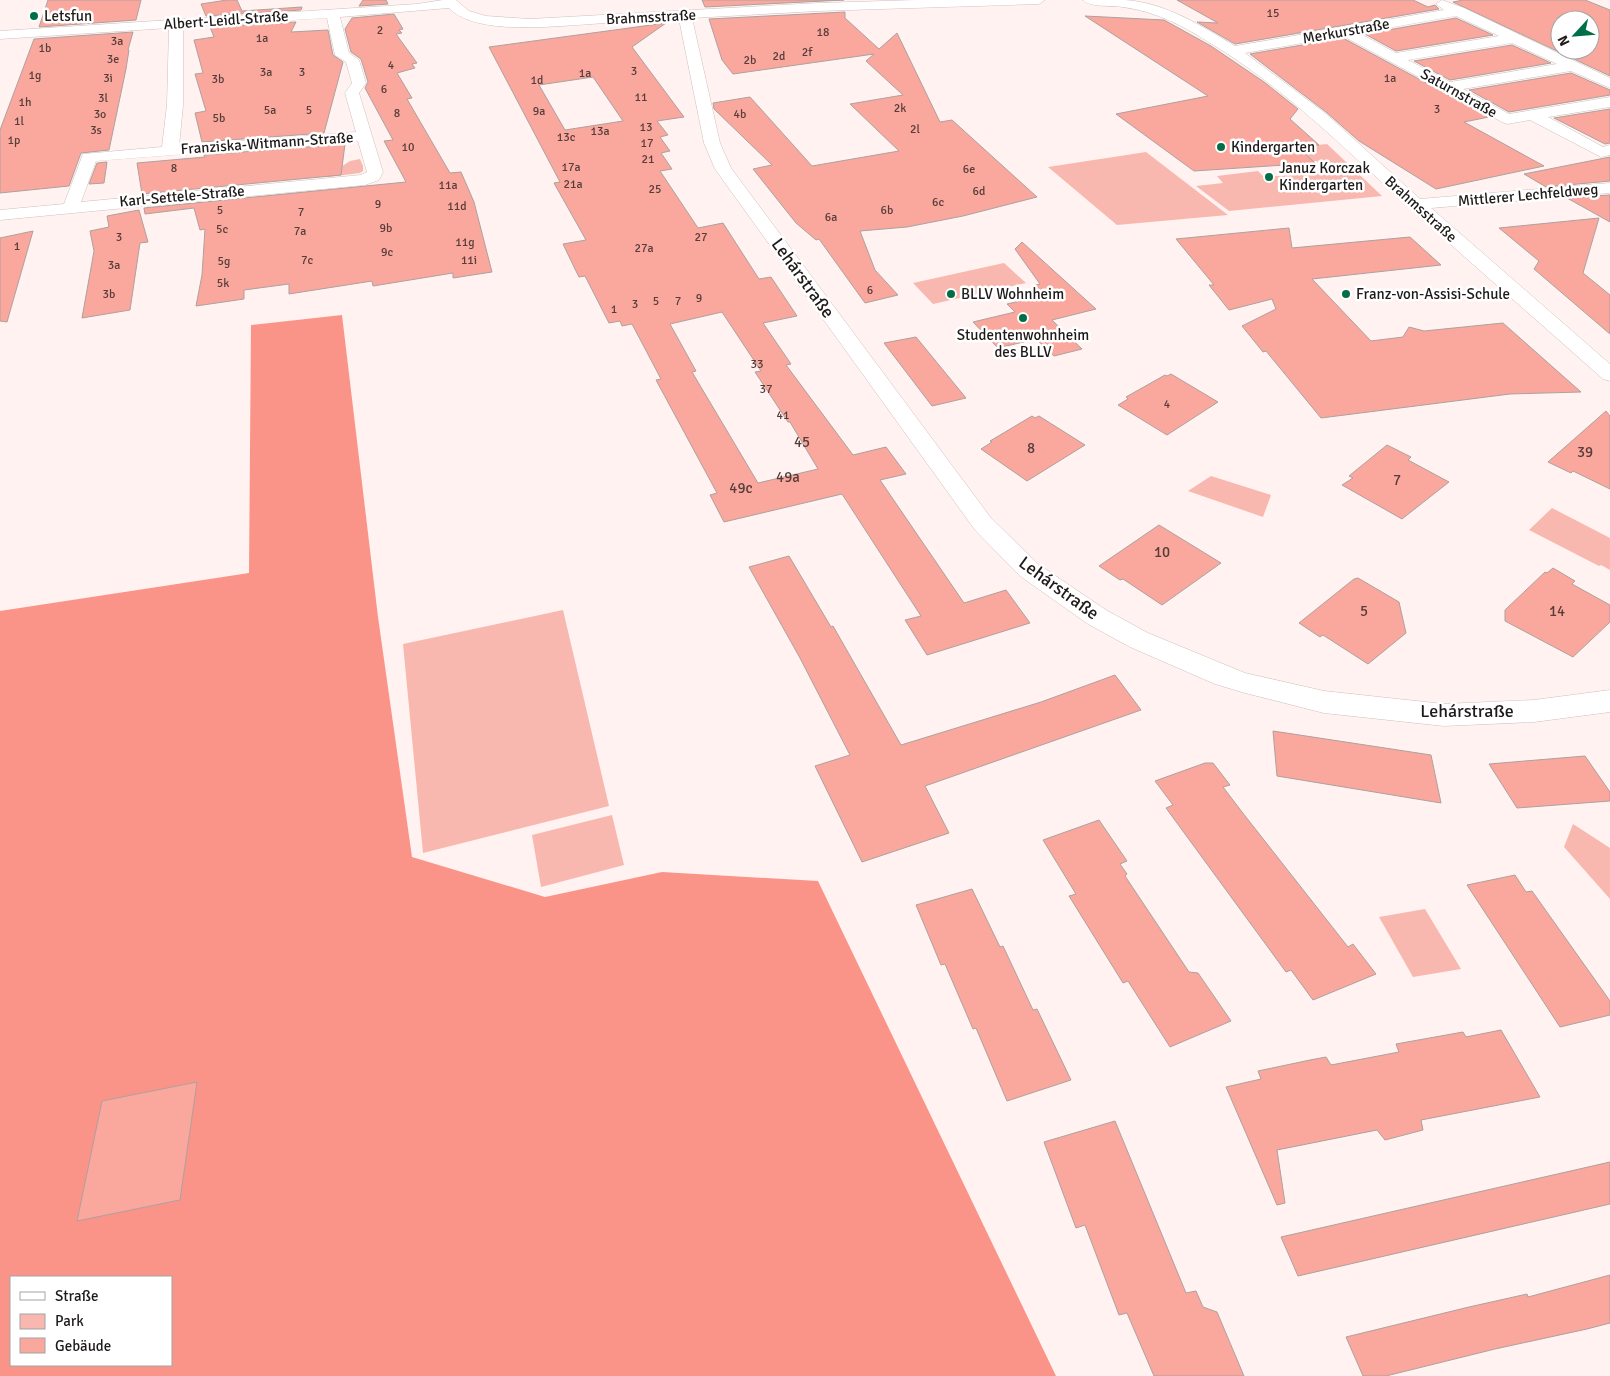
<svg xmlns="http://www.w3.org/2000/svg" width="1610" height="1376" font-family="Signika,sans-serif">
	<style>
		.green { fill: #f8b8af }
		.forest { fill: #fb9488; fill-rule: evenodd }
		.building { fill: #faa79d; stroke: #ada19f; fill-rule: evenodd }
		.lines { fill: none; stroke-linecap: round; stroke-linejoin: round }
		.street-casing { stroke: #cdc1bf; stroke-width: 1 }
		.street { fill: #fff; fill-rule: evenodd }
		.poi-dot { fill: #006f48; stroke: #fff; stroke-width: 2 }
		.labels { text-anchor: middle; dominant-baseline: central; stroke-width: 5; stroke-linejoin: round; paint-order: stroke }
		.far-number-label { font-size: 12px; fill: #553d3a }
		.far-poi-label { font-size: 15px; fill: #1e1a19; stroke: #fff; text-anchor: start }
		.far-street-label { font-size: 15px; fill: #1e1a19; stroke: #fff }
		.number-label { font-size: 15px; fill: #553d3a }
		.street-label { font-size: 18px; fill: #1e1a19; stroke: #fff }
	</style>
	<rect width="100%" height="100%" fill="#fff2f0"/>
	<path class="green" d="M1327,144l55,52 -153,15 -33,-25 27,-3 -6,-7 41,-5 6,6 63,-4 -10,-12 -11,1 -13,-13 6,-2z
		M1146,152l82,63 -111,10 -69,-58z
		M360,159l3,7v5l-3,2 -32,4 -1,-1 23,-15z
		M1004,263l22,20 -93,21 -20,-21z
		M1211,476l60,19 -8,22 -75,-26z
		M1552,508l58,30v32l-9,-5 -2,1 -70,-36z
		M563,610l46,196 -186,47 -20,-209z
		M612,815l12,50 -83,22 -9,-52z
		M1573,824l37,24v51l-46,-52z
		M1425,909l36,60 -48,8 -34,-60z"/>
	<path class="forest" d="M342,315l36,302 34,240 133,40 117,-25 156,9 238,495h-1056v-765l249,-38 2,-248zM11,1277h160v88h-160z"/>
	<path class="building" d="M48,0h93l-5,20 -97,7z
		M227,0h10l5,11 60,-4 -1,3 -95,6 -5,-12z
		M363,0h23l2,4 -29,2z
		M702,0h142l-139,7z
		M1177,0h236l15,7 7,-2 4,4 -204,35 -38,-22 21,1z
		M1463,0h122l25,10v66l-157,-74zM1560,20h30v30h-30z
		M845,12v6l34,31 18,-16 43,89 12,-2 85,77 -74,19 -56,11 -47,4 15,39 23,25 -33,8 -46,-64 -3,1 -20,-17 -43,-54 19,-4 -58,-56 -1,-6 37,-6 62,69 87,-15 -49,-47 53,-9 -37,-34 8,-7 -141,20 -11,-14 -13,-41z
		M394,14l9,15 -4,1 3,3 -6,1 21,29 -5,1 3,4 -18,5 15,25 -5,1 43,74 11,-1 13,30 18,70 -39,6v-5l-80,13 -1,-5 -83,13v-10l-45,6v9l-48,7 6,-31 3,-46 -5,1 -6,-22 -49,6 -1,-6 262,-26 -22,-41 9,-1 -28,-52 3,-6 -7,-23 -10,-7 -6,-23 7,-11z
		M1085,16l79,4 47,26 53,36 34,27 -8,10 29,26 -21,2 17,16 -121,8 -78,-57 92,-18z
		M1456,18l37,17 -97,16 -31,-17z
		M296,22l-5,10 37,-2 5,25 10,7 -19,71 -122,9 -7,-29 11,-2 -11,-37 8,-1 -9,-33 20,-3 -4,-10z
		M666,23l-34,24 52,70 -27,4 11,14 -8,2 10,14 -9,2 11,16 -12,2 38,57 25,-5 36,56 12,-2 26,39 -34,7 28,41 -5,1 67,90 33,-8 20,27 -26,6 84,123 42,-13 24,33 -103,32 -22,-35 16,-4 -79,-122 -118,28 -14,-27 7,-2 -61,-113 5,-1 -29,-55 -10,2 -2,-5 -11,2 -24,-47 -6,1 -4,-8 -12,-25 23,-4 -32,-57 6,-1 -71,-135zM593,77l30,44 -58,9 -26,-45zM722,312l39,59 -6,1 33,50h2l28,47 -60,14 -66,-111 4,-1 -26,-47z
		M133,32l-5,18h1l-3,19 -17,81 -28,3 -12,33 -69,7v-63l34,-91z
		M1343,38l146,79 -25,5 80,44 -108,23 -77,-48 -33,-29 -76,-58z
		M1512,45l39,18 -101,17 -36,-19z
		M1571,73l39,17v5l-101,17 -40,-22z
		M1610,109v34l-5,1 -51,-26z
		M345,144l-4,31 -199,19 -5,-31 68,-6 -1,-2z
		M1610,157v24l-64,6 -22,-13z
		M107,162l-3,21 -15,1 8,-21z
		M1610,195v27l-43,-24z
		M139,210l9,32 -8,1 -10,67 -48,8 12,-67 -4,-20 19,-4 -2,-11z
		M1599,218l-16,55 27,22v39l-76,-65 5,-8 -40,-33z
		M1289,228l3,20 118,-11 31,28 -129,14 59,62 32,-4 6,-10 15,4 79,-8 78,69 -71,2 -189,24 -55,-67 -3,1 -21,-26 34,-17 -4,-10 -43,11 -20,-25h5l-38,-46z
		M33,231l-26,91 -7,-1v-83z
		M1022,242l74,67 -44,11 30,29 -28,7 -18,-17 -38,9 -25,-26 42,-10 -8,-8 36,-8 -10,-10 7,-2 -25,-35z
		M916,337l50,61 -34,8 -48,-63z
		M1171,374l47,28 -51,33 -49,-30 10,-6 -2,-2 39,-22 2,1z
		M1606,411l4,5v73l-37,-18 -2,2 -23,-11z
		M1032,416l3,2 4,-2 46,29 -58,36 -46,-32 11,-7 -2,-1z
		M1387,445l24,12 -3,3 41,22 -47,37 -60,-34 11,-7 -4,-2z
		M1159,525l62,38 -59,42 -39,-26 -3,1 -21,-14z
		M789,556l42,71 2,-1 68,119 140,-43 74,-27 26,35 -216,76 24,47 -87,29 -47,-96 35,-11 -50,-97 -51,-91z
		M1553,568l22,13 -3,3 38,21v17l-37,35 -68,-36v-11l40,-38 2,1z
		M1358,578l41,24 7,31 -38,31 -45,-29 -3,2 -21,-14 55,-44z
		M1273,731l158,24 10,48 -164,-27z
		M1585,756l25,36v9l-93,7 -28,-44z
		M1205,763h8l17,22 -7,2 19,25 106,135 5,-3 23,30 -63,26 -22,-30 -5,2 -120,-164 7,-3 -18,-24z
		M1099,820l28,41 -7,3 7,10 -2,2 64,96 9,1 33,48 -61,26 -42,-66 -5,2 -54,-87 7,-2 -33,-54z
		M1515,875l11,17 6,-1 78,110v14l-50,12 -93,-142z
		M972,889l28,58 3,-1 30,64 4,-1 34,71 -64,21 -31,-73 -3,1 -28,-65 -4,1 -25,-60z
		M1501,1030l39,67 -119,23 2,10 -38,10 -8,-10 -100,20 8,53 -8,2 -51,-118 35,-8 -3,-8 52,-11 16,-3 5,8 68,-13 -3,-8 67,-12 3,5z
		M197,1082l-17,118 -103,21 25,-120z
		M1115,1121l71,172 10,-2 7,16 14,5 27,64h-90l-27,-63 -8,2 -34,-90 -9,3 -32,-86z
		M1610,1162v42l-312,72 -17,-39z
		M1610,1275v48l-23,6 -92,20 -109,27h-23l-17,-39 123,-30 58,-13 1,3z"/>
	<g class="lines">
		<defs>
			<path id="street" d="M443,0h13l13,11 17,5 44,3 288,-16 98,-3h129l-6,4 -221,7 -126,7 28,125 11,25 260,350 47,46 68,46 42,23 97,40 79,18 120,13 90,-4 76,-10v22l-76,10 -90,4 -120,-13 -79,-20 -30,-9 -85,-37 -42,-23 -68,-48 -45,-46 -260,-361 -11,-26 -25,-124c-29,1 -59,3 -88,5 -36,2 -116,12 -142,-16l-109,9 9,36 10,7 7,23 -7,10 24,79 -4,8 -14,5 -365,35v-10l64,-6 19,-50 79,-7 5,-42 2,-77 -169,11v-8l417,-27zM327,18l8,37 11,7 6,21 -7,10 11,39 -177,14 4,-41v-78zM358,141l9,31 -6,3 -280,27 15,-41z
				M1083,0c14,0 28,0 42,0 42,3 76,26 110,46l209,-36 -8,-6 6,-4 22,8 146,70v10l-39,-17 -108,18 46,25 101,-17v10l-62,10 55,30 7,-2v10l-9,2 -71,-37 -23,4 -5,-2 -159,-86 -98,17 80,60 95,86 190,-16v10l-179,15 179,156v17l-7,-2c-64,-57 -129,-113 -193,-171 -63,-57 -124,-119 -198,-164 -29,-18 -54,-32 -89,-37 -11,-2 -33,1 -40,-7zM1456,16l43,20 -103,17 -37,-20zM1512,43l45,21 -107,18 -42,-22z"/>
		</defs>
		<use href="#street" class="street-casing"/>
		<use href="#street" class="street"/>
	</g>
	<g class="poi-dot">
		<circle cx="34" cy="16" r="5"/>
		<circle cx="1221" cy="147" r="5"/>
		<circle cx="1269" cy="177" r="5"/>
		<circle cx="951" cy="294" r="5"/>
		<circle cx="1346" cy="294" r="5"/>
		<circle cx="1023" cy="318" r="5"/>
	</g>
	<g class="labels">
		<g class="far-number-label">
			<text x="1273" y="13">15</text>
			<text x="380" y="30">2</text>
			<text x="823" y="32">18</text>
			<text x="262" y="38">1a</text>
			<text x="117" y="41">3a</text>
			<text x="45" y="48">1b</text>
			<text x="807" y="52">2f</text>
			<text x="779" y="56">2d</text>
			<text x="113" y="59">3e</text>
			<text x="750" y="60">2b</text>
			<text x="391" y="65">4</text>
			<text x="634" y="71">3</text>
			<text x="266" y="72">3a</text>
			<text x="302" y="72">3</text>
			<text x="585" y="73">1a</text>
			<text x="35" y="75">1g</text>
			<text x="108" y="78">3i</text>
			<text x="1390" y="78">1a</text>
			<text x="218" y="79">3b</text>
			<text x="537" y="80">1d</text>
			<text x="384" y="89">6</text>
			<text x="641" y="97">11</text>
			<text x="103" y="98">3l</text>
			<text x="25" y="102">1h</text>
			<text x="900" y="108">2k</text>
			<text x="1437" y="109">3</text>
			<text x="270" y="110">5a</text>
			<text x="309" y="110">5</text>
			<text x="539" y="111">9a</text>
			<text x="397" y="113">8</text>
			<text x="100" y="114">3o</text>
			<text x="740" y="114">4b</text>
			<text x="219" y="118">5b</text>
			<text x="19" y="121">1l</text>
			<text x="646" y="127">13</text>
			<text x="915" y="129">2l</text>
			<text x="96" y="130">3s</text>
			<text x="600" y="131">13a</text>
			<text x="566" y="137">13c</text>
			<text x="14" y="140">1p</text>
			<text x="647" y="143">17</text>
			<text x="408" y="147">10</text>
			<text x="648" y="159">21</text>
			<text x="571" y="167">17a</text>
			<text x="174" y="168">8</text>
			<text x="969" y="169">6e</text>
			<text x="573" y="184">21a</text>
			<text x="448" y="185">11a</text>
			<text x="655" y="189">25</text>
			<text x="979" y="191">6d</text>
			<text x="938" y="202">6c</text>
			<text x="378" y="204">9</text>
			<text x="457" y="206">11d</text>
			<text x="220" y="210">5</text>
			<text x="887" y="210">6b</text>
			<text x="301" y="212">7</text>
			<text x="831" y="217">6a</text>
			<text x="386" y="228">9b</text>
			<text x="222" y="229">5c</text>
			<text x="300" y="231">7a</text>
			<text x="119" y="237">3</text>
			<text x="701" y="237">27</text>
			<text x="465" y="242">11g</text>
			<text x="17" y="246">1</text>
			<text x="644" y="248">27a</text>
			<text x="387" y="252">9c</text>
			<text x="307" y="260">7c</text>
			<text x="469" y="260">11i</text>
			<text x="224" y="261">5g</text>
			<text x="114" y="265">3a</text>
			<text x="223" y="283">5k</text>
			<text x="870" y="290">6</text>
			<text x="109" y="294">3b</text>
			<text x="699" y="298">9</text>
			<text x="656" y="301">5</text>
			<text x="678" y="301">7</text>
			<text x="635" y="304">3</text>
			<text x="614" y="309">1</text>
			<text x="757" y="364">33</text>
			<text x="766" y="389">37</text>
			<text x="1167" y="404">4</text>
			<text x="783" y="415">41</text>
		</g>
		<g class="far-poi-label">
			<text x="44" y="16">Letsfun</text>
			<text x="1231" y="147">Kindergarten</text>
			<text x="1279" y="168">Januz Korczak<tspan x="1279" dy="17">Kindergarten</tspan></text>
			<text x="961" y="294">BLLV Wohnheim</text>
			<text x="1356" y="294">Franz-von-Assisi-Schule</text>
			<text x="1023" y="335" text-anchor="middle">Studentenwohnheim<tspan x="1023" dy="17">des BLLV</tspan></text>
		</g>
		<g class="far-street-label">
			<text transform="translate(651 17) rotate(-3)">Brahmsstraße</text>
			<text transform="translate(226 20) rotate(-4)">Albert-Leidl-Straße</text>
			<text transform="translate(1346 31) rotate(-10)">Merkurstraße</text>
			<text transform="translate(1459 93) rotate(29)">Saturnstraße</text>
			<text transform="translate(267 143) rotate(-4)">Franziska-Witmann-Straße</text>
			<text transform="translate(1528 195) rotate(-5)">Mittlerer Lechfeldweg</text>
			<text transform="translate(182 196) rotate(-5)">Karl-Settele-Straße</text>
			<text transform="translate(1421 209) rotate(42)">Brahmsstraße</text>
		</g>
		<g class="number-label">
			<text x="802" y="442">45</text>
			<text x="1031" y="448">8</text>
			<text x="1585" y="452">39</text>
			<text x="788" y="477">49a</text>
			<text x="1397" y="480">7</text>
			<text x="741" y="488">49c</text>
			<text x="1162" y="552">10</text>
			<text x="1364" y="611">5</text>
			<text x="1557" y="611">14</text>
		</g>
		<g class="street-label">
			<text transform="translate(803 278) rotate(54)">Lehárstraße</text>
			<text transform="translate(1059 588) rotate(36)">Lehárstraße</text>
			<text x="1467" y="711">Lehárstraße</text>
		</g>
	</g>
	<rect x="10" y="1276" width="162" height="90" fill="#ffffff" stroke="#a5a3a3"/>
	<rect x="20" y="1292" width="25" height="8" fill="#ffffff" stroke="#a5a3a3"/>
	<text x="55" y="1301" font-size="15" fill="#1e1a19">Straße</text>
	<rect x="20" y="1314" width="25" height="15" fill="#f8b8af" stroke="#a5a3a3"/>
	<text x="55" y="1326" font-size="15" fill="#1e1a19">Park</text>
	<rect x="20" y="1338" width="25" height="15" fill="#faa79d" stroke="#a5a3a3"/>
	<text x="55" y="1351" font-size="15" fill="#1e1a19">Gebäude</text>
	<g transform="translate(1575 35) rotate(244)"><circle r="24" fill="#ffffff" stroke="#a5a3a3"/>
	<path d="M0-4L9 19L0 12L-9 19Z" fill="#006f48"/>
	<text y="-8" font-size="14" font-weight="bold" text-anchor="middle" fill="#1e1a19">N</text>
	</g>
</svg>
